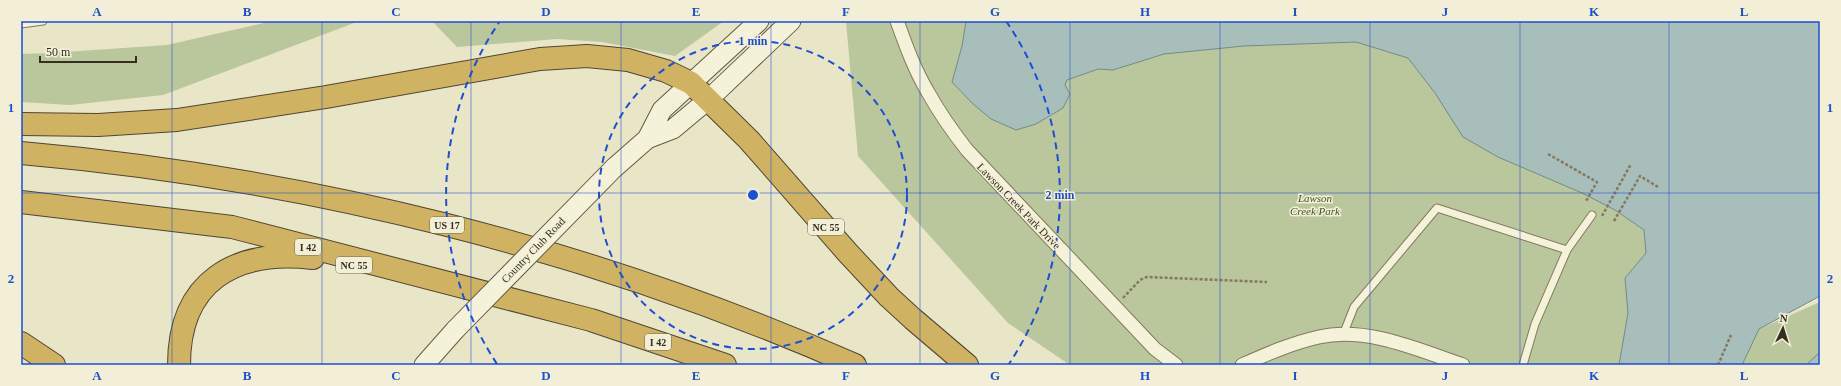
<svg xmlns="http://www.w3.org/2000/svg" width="1841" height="386" font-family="Georgia,serif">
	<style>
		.green { fill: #bac69c }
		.water { fill: #a8bebb; stroke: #708b89 }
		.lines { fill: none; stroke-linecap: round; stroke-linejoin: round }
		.service-casing { stroke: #83795f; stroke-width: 9 }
		.minor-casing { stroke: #83795f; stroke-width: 15 }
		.secondary-casing { stroke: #655a42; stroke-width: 21 }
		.motorway-casing { stroke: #514632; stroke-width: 24 }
		.path { stroke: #83795f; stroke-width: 2.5; stroke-dasharray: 3 2; stroke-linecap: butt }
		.service { stroke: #f5f2da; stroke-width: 7 }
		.minor { stroke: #f5f2da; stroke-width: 13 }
		.secondary { stroke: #f5f2da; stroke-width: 19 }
		.motorway { stroke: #cfb362; stroke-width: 22 }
		.secondary-bridge-casing { stroke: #655a42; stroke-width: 21; stroke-linecap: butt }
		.secondary-bridge { stroke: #f5f2da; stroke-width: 19 }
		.grid { fill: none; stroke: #1d4ed8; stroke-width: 1; stroke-opacity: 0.55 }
		.ring { fill: none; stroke: #1d4ed8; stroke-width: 2; stroke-dasharray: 7 5 }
		.labels { text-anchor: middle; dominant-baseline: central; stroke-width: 3; stroke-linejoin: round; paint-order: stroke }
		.shield { fill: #f2efd6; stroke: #6e6857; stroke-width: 1 }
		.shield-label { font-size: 10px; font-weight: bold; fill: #352e21 }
		.park-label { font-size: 11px; font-style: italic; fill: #3f4f29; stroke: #f2efd6 }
		.street-label { font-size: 11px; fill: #352e21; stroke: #f2efd6 }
		.centre { fill: #1d4ed8; stroke: #f2efd6; stroke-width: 2 }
		.ring-label { font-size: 12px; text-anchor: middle; font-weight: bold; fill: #1d4ed8; stroke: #f2efd6; stroke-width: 3; stroke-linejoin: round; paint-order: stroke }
		.neatline { fill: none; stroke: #1d4ed8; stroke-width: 1.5 }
		.grid-label { font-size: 13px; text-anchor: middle; font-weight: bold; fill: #1d4ed8 }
	</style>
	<rect width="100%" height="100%" fill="#e9e5c7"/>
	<path class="green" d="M273,21h96l-15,2 -191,72 -93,10 -49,-3v-48l30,-1 116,-8z
		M432,21h292l-49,35 -73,-14 -45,-3 -100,8z
		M846,21h120l-4,25 -10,36 20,21 19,16 74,-34 2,-5 31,-11 15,1 51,-16 80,-8 112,-4 52,16 27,35 63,64 84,36 33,17 29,20 2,23 -21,25 3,35 -9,52h-549l-62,-42 -150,-167z
		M1820,302v63h-78l17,-36z"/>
	<path class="water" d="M966,21h854v275l-61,33 -17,36h-123l9,-52 -3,-35 21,-25 -2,-23 -29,-20 -33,-17 -84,-36 -35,-20 -28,-44 -27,-35 -52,-16 -112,4 -80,8 -51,16 -15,-1 -31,11 -2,5 5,9 -7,14 -27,16 -20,6 -25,-11 -19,-16 -20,-21 10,-36z
		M1820,352v13h-14z"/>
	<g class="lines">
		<defs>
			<path id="service" d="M21,24l22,-3
				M1567,250l25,-35
				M1343,335l11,-28 83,-99 130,42 -32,74 -12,41"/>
			<path id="minor" d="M897,21c9,25 18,50 32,73 11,20 24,38 38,56l188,199 21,16
				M1242,365c25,-11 50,-22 77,-28 47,-11 100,13 144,28"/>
			<path id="secondary" d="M647,139l15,-29 97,-89
				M614,168l33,-29 26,-10 36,-30 82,-78
				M424,365l32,-36"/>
			<path id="motorway" d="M21,124l77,1 79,-5 149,-23 214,-38 47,-3 41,4 38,11 25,12 58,57 98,112 42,45 24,22 54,46
				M21,153c287,25 570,96 834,212
				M21,202l211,25 359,93 134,45
				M21,343l33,22
				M179,365c0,-84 56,-116 134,-107"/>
		</defs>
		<use href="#service" class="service-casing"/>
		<use href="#minor" class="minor-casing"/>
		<use href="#secondary" class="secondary-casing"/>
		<use href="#motorway" class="motorway-casing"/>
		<path class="path" d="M1548,154l49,28 -11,19
			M1602,216l29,-52
			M1614,221l26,-45 18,11
			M1123,298l17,-18 7,-3 120,5
			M1718,365l13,-30"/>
		<use href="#service" class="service"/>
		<use href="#minor" class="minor"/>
		<use href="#secondary" class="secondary"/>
		<use href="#motorway" class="motorway"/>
		<defs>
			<path id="secondary-bridge" d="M456,329l158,-161"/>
		</defs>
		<use href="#secondary-bridge" class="secondary-bridge-casing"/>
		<use href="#secondary-bridge" class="secondary-bridge"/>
	</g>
	<path class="grid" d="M172,21v344M322,21v344M471,21v344M621,21v344M771,21v344M920,21v344M1070,21v344M1220,21v344M1370,21v344M1520,21v344M1669,21v344M21,193h1799"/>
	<g class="ring">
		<circle cx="753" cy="195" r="154"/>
		<path d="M497 364A307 307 0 0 1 500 21M1006 21A307 307 0 0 1 1009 364"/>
	</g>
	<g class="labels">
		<g class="shield">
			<rect x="430" y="217" width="34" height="16" rx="3"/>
			<rect x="808" y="219" width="36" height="16" rx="3"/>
			<rect x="295" y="239" width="26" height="16" rx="3"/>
			<rect x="336" y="257" width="36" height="16" rx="3"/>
			<rect x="645" y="334" width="26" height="16" rx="3"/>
		</g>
		<g class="shield-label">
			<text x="447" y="225">US 17</text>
			<text x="826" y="227">NC 55</text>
			<text x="308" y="247">I 42</text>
			<text x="354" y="265">NC 55</text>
			<text x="658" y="342">I 42</text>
		</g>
		<g class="park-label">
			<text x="1315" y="198">Lawson<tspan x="1315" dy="13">Creek Park</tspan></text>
		</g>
		<g class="street-label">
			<text transform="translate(1019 206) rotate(46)">Lawson Creek Park Drive</text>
			<text transform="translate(533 250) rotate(-46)">Country Club Road</text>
		</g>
	</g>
	<circle cx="753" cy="195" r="6" class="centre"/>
	<g class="ring-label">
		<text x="753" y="45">1 min</text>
		<text x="1060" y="199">2 min</text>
	</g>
	<rect width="1841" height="386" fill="none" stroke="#f2efd6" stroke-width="44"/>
	<g transform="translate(1783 328) rotate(4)" stroke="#f2efd6" stroke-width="3" paint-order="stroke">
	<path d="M0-3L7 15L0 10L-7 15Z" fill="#352e21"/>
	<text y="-6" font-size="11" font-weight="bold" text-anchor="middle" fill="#352e21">N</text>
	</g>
	<path d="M40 56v6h96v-6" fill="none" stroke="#352e21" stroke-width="2"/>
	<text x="46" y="56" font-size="12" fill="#352e21" stroke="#f2efd6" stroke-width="3" paint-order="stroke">50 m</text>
	<rect x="22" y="22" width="1797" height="342" class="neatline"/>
	<g class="grid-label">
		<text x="97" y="16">A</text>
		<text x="247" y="16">B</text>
		<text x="396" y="16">C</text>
		<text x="546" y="16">D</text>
		<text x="696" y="16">E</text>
		<text x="846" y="16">F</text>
		<text x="995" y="16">G</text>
		<text x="1145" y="16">H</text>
		<text x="1295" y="16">I</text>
		<text x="1445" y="16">J</text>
		<text x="1594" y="16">K</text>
		<text x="1744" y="16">L</text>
		<text x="11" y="112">1</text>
		<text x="1830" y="112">1</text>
		<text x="11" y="283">2</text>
		<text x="1830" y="283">2</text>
		<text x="97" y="380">A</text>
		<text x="247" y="380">B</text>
		<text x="396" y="380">C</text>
		<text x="546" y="380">D</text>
		<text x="696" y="380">E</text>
		<text x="846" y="380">F</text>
		<text x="995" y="380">G</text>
		<text x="1145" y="380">H</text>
		<text x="1295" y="380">I</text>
		<text x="1445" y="380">J</text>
		<text x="1594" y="380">K</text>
		<text x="1744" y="380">L</text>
	</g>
</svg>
